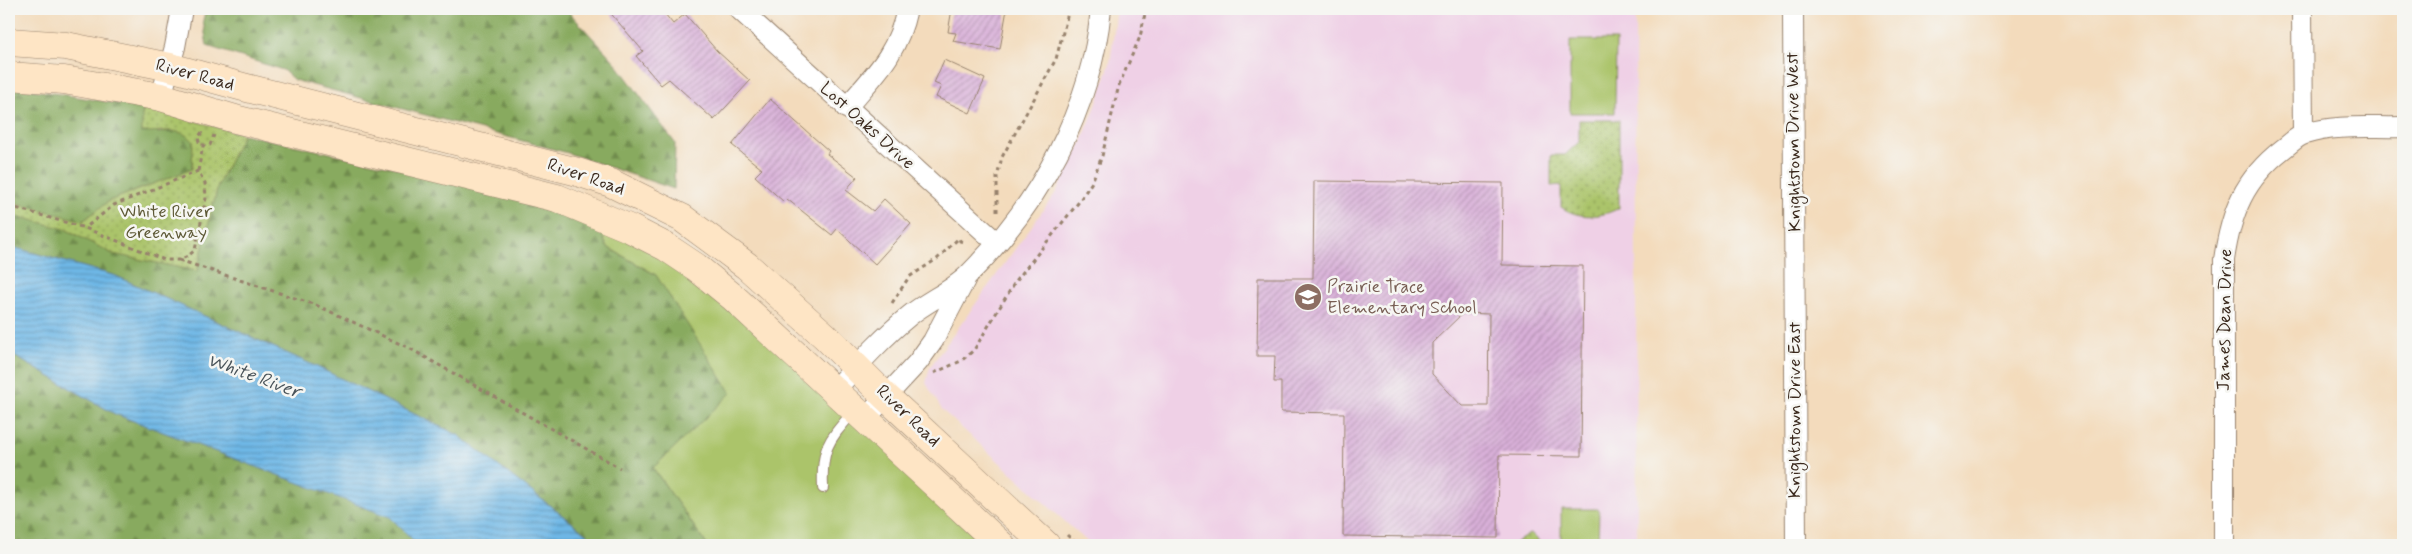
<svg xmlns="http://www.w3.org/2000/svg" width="2412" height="554" font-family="Mynerve,sans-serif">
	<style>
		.built { fill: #efd0e6 }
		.grass { fill: #abc46a; stroke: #737744 }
		.forest { fill: url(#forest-firs); stroke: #626a3e }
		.park { fill: url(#park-dots); stroke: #737744 }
		.water { fill: url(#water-rules); stroke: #547082 }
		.building { fill: url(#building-hatch); fill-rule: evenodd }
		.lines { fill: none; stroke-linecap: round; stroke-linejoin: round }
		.service-casing { stroke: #97826d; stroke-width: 12 }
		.minor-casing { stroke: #97826d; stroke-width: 22 }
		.secondary-casing { stroke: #97826d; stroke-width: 29 }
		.path { stroke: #97826d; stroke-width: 3; stroke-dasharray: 4 4; stroke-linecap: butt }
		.service { stroke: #fff; stroke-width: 10 }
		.minor { stroke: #fff; stroke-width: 20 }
		.secondary { stroke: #fee5c5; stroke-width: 28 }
		.labels { text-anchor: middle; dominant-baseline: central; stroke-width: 5; stroke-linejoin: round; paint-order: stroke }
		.street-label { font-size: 18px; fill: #3b2a1e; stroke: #f6f6f2 }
		.park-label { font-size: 18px; fill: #5d5835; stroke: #f6f6f2 }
		.education-label { font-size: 18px; fill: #785e54; stroke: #f6f6f2; text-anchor: start }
		.water-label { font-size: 19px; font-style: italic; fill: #4a545a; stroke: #f6f6f2 }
	</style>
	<defs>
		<pattern id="forest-firs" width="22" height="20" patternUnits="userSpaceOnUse" patternTransform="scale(1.25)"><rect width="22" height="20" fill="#88aa5e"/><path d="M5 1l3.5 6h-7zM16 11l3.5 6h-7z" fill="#708b4d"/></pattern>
		<pattern id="park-dots" width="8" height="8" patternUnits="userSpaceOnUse" patternTransform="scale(1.25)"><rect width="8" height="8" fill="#abc46a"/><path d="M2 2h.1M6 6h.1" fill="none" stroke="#8c9f57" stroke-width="1.8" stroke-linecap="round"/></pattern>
		<pattern id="water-rules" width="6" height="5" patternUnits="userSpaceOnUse" patternTransform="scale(1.25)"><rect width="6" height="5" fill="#6eb7e6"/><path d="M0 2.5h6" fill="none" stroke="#5c95ba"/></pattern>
		<pattern id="building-hatch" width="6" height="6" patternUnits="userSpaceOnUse" patternTransform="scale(1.25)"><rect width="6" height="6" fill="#d9b0d9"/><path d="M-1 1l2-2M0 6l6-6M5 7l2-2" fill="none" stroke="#b18faf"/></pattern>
	</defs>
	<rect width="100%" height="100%" fill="#f6f6f2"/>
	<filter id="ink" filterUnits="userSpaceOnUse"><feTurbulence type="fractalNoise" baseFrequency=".02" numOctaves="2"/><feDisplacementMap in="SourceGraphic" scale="10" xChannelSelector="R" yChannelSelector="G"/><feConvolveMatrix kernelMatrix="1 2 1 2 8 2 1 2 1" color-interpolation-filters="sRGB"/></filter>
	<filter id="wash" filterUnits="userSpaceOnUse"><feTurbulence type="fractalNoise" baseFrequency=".0096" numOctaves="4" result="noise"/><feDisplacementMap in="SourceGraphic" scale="20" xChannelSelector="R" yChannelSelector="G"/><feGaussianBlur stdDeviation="1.12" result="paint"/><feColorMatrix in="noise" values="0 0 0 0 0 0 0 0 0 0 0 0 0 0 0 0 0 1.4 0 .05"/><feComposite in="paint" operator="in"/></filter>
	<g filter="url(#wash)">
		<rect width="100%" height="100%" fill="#f3dbbc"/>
		<path class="built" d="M1117,9h518l2,536h-546l-149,-135 -16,-27 4,-16 127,-176 23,-45 17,-43 13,-40z"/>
		<path class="grass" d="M1570,40h46l-1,73h-45z
			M592,211l74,36 335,298h-294l-54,-77 3,-193 -49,-28z
			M1561,509h38l-1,36h-37z"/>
		<path class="forest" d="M206,9h360l49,53 60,81 -1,46 -106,-36 -274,-73 -11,-10 -76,-24 -4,-26z
			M9,86l136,22 -3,7 16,18c14,-3 25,-4 35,8l-1,28 -83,32 -26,20 -18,8 48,25 84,17 21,-86 25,-51 349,77 15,36 49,28 75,118 -78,75 54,77h-111l-8,-10 -130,-100 -145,-70 -197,-89 -107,-30z
			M9,353l106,61 276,103 27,28h-409z"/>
		<path class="park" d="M145,108l98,26 -25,51 -21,86 -84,-17 -48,-25 -56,-15v-13l74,20 26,-20 83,-32 1,-28c-15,-16 -32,-8 -51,-9v-17z
			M1579,120h40v88c-18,10 -41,11 -58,-1v-22l-10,1v-31h14l14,-13z
			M1531,533l12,12h-31z"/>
		<path class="water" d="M9,246l107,30 197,89 145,70 130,100 8,10h-178l-28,-28 -275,-103 -106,-61z"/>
		<g id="blocks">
			<path class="building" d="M607,9h54l12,15 12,-10 32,37 33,30 -36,39 -45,-41 -8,6 -25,-29 7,-5z
				M952,9h55l-7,40 -47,-8 3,-8 -8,-1z
				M944,60l41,19 -15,34 -34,-16 5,-11 -7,-3z
				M770,99l59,52 -2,3 30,23 -11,13 27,21 11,-12 27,25 -36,40 -38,-35 -5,6 -45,-36 -3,3 -29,-26 7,-7 -30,-24z
				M1314,181l189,2 -1,82 81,1 -2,190 -82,-1 -1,83 -155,-2 1,-123 -63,-1v-30h-7l1,-26h-18l1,-78h55zM1463,313l26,1 -1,92h-26l-30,-32v-31z"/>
		</g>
	</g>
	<g filter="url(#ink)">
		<use href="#blocks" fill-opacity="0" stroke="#97826d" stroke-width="1"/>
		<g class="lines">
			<defs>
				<path id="service" d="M823,488c-2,-41 6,-48 31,-77"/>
				<path id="minor" d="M739,9l258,234
					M1793,9l3,536
					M2302,9l1,125
					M161,97l14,-50 7,-38
					M846,108c30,-35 51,-53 61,-99
					M834,391c24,-26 48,-53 75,-75 18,-15 43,-25 59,-41 72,-72 123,-164 133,-266
					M865,419l53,-57 15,-21 32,-61
					M2224,545v-285c7,-48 20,-81 59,-111 7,-5 14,-13 22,-15 31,-10 66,-6 98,-7"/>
				<path id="secondary" d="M9,42l57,4 104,21 73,20 331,84 37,12 71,35 65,48 78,70 61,61 160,148
					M9,76l55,4 97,17 74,22 322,79 74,31 35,18 30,20 38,31 267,247"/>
			</defs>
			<use href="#service" class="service-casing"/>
			<use href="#minor" class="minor-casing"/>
			<use href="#secondary" class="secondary-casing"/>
			<path class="path" d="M202,132l-4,6 2,7h10l4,-10
				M198,171l5,-25
				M9,206l76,22 80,32h14l9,-4 7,-6 11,-52 -1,-15 -7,-12 -84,34 -29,23
				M997,212v-35l5,-20 54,-98 13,-50
				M179,260l137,45 93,43 211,120
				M892,303l17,-26 28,-18 22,-21 1,3 5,1
				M934,373l27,-12 13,-11 41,-68 63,-79 14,-21 10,-26 17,-71 21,-48 6,-28
				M1067,535l11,10"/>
			<use href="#service" class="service"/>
			<use href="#minor" class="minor"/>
			<use href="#secondary" class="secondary"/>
		</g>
	</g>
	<defs>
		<symbol id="school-disc" viewBox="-11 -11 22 22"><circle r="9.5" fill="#8d6e63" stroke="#f6f6f2"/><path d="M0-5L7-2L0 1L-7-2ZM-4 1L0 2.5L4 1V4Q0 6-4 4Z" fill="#fff"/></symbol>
	</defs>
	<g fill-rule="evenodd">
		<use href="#school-disc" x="1292" y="281" width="32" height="32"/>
	</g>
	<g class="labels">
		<g class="street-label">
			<text transform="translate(195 75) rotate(15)">River Road</text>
			<text transform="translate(867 126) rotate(42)">Lost Oaks Drive</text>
			<text transform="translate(1794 142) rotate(-91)">Knightstown Drive West</text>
			<text transform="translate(586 177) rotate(19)">River Road</text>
			<text transform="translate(2225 320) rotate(-89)">James Dean Drive</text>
			<text transform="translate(1795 410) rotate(-90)">Knightstown Drive East</text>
			<text transform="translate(908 416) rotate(44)">River Road</text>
		</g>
		<g class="park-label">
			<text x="166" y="212">White River<tspan x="166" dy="21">Greenway</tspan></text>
		</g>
		<g class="education-label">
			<text x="1327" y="287">Prairie Trace<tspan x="1327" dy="21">Elementary School</tspan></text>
		</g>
		<g class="water-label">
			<text transform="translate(254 376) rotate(20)">White River</text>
		</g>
	</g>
	<rect width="2412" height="554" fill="none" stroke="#f6f6f2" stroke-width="30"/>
</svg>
